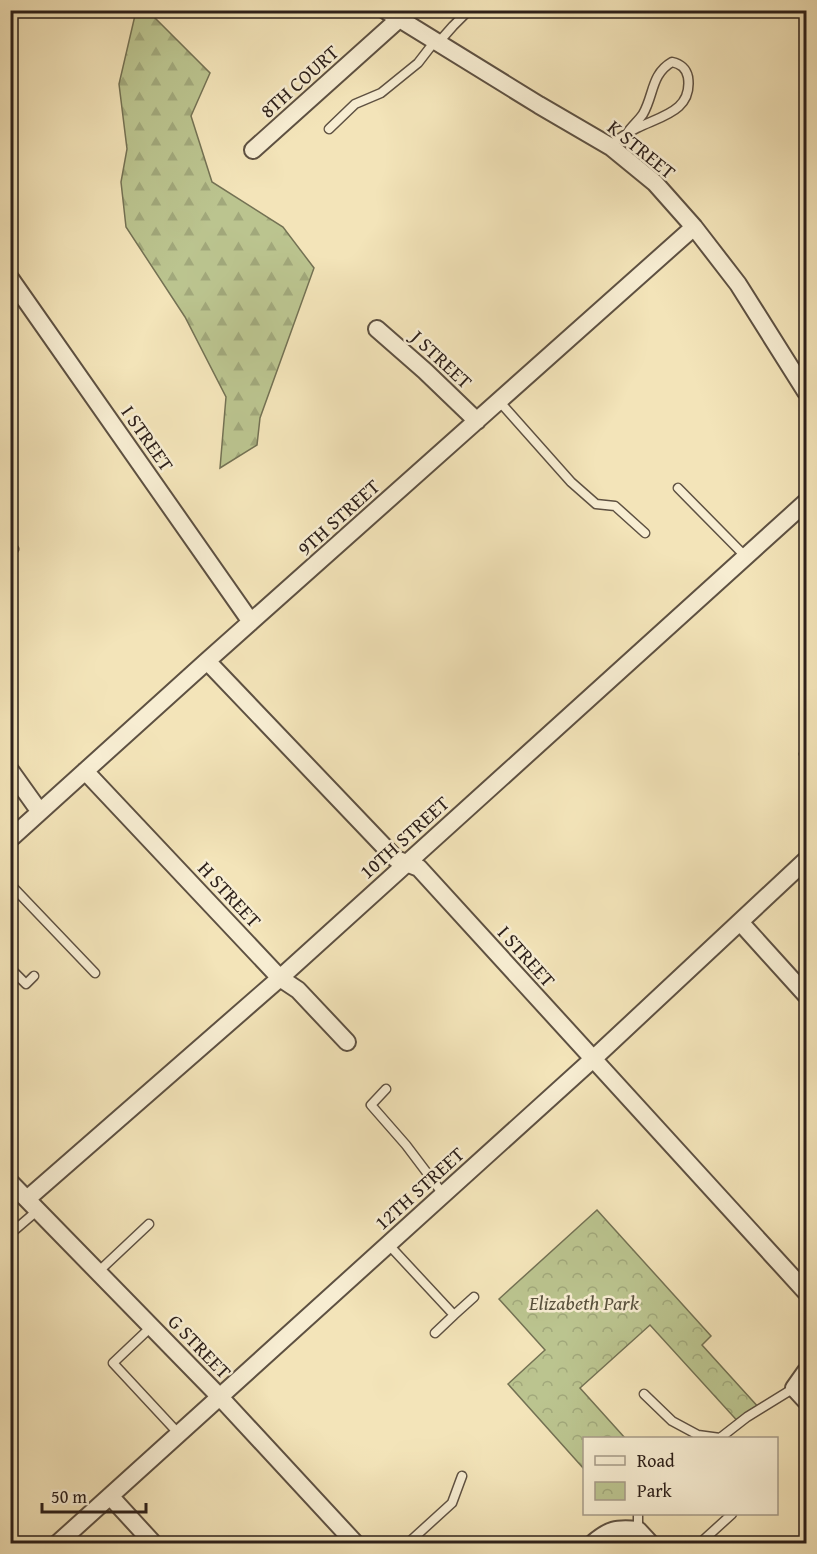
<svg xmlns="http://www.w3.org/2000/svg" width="817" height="1554" font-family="'Gentium Book Plus',serif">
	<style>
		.forest { fill: url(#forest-firs); stroke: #747254; stroke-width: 1.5 }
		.park { fill: url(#park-crowns); stroke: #747254; stroke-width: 1.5 }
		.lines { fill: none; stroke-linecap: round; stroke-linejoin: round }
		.lane-casing { stroke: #5e5142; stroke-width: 11 }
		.street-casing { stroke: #5e5142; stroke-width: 20 }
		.lane { stroke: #f7edd2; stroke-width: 8 }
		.street { stroke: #f7edd2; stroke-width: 16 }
		.labels { text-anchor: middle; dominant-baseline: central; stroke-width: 5; stroke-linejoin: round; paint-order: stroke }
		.street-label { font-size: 20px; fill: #2d201a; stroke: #f7edd2 }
		.park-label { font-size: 20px; font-style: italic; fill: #58513d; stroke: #f7edd2 }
	</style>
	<defs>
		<pattern id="forest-firs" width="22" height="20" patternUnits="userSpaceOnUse" patternTransform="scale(1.5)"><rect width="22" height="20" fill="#bbc48f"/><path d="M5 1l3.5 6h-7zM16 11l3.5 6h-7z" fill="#a1a87b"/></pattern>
		<pattern id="park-crowns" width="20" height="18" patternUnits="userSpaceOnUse" patternTransform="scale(1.5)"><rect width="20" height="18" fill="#bbc48f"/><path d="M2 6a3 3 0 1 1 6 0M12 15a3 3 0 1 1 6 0" fill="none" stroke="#a1a87b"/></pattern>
	</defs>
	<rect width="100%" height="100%" fill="#f3e4b9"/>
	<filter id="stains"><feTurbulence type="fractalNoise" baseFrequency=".00333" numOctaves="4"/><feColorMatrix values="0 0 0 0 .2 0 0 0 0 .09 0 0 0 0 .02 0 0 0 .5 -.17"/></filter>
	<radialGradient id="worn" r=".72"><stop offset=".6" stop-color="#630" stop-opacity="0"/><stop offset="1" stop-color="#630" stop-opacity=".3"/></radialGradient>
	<path class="forest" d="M136,11h12l62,62 -19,43 21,66 71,45 31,41 -54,150 -3,27 -37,23 6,-71 -41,-80 -59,-90 -5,-45 6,-33 -8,-65z"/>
	<path class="park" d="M597,1210l114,126 -9,9 58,64 -18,17 -92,-101 -70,63 45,50h-41v31l-76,-85 37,-34 -46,-51z"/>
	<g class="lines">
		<defs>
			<path id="lane" d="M438,43l15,-17 16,-16
				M329,129l26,-25 26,-11 37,-30 17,-22
				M609,146c9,-7 18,-13 28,-18 24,-12 56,-17 51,-51 -2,-9 -7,-13 -16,-15 -21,12 -18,33 -29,52 -4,6 -11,12 -15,18
				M499,401l72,81 25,22 19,2 30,27
				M678,488l68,69
				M10,551l4,-2
				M804,754l2,3
				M10,884l85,89
				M10,968l16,16 8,-8
				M386,1089l-15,16 35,40 37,49
				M10,1234l28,-24
				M388,1244l66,71 20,-18
				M98,1272l51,-48
				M151,1327l-38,36 66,71
				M435,1333l19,-18
				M644,1394l28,27 26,14 22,3
				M720,1438l27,-21 47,-29
				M638,1530v-16
				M407,1544l45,-41 10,-27
				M699,1544l33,-30"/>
			<path id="street" d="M385,10l154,95 72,42 44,36 39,44 44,57 68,108
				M253,150l146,-131
				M10,278l241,344
				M377,329l48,42 52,50
				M207,661l189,198 23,9 387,424
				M10,770l30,42
				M85,771l195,207 18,12 49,52
				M10,839l197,-178 487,-434
				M740,922l66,73
				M10,1182l209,214 137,148
				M27,1199l253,-221 526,-476
				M806,1371l-12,17 12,13
				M110,1496l44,48
				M57,1544l536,-485 213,-199
				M592,1544c17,-15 24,-16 46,-14l13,14"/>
		</defs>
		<use href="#lane" class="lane-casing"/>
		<use href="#street" class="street-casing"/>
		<use href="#lane" class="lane"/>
		<use href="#street" class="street"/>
	</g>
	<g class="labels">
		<g class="street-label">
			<text transform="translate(299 81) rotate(-42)">8TH COURT</text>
			<text transform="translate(642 149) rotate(39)">K STREET</text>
			<text transform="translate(442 359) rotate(43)">J STREET</text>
			<text transform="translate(148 438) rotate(55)">I STREET</text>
			<text transform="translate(338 517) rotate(-42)">9TH STREET</text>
			<text transform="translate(404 837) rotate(-42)">10TH STREET</text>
			<text transform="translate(230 894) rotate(47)">H STREET</text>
			<text transform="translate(527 956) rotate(48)">I STREET</text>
			<text transform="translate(419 1188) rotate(-42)">12TH STREET</text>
			<text transform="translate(200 1346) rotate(46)">G STREET</text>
		</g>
		<g class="park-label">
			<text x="584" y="1302">Elizabeth Park</text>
		</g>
	</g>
	<rect width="817" height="1554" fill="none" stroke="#f3e4b9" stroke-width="36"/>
	<rect x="12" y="12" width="793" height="1530" fill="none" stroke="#2d201a" stroke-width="3"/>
	<rect x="18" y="18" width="781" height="1518" fill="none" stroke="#2d201a" stroke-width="1.5"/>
	<rect x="583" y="1437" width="195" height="78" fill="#f7edd2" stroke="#a69b88" stroke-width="1.5"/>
	<rect x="595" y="1456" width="30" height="9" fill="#f7edd2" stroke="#a69b88" stroke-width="1.5"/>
	<text x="637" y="1467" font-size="18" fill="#2d201a">Road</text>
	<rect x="595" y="1482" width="30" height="18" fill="url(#park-crowns)" stroke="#a69b88" stroke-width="1.5"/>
	<text x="637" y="1497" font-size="18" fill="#2d201a">Park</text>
	<path d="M42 1503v9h104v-9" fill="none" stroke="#2d201a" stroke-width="3"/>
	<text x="51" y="1503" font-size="18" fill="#2d201a" stroke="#f7edd2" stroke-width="4.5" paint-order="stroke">50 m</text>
	<rect width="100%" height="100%" filter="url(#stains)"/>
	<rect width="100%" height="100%" fill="url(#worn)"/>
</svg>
